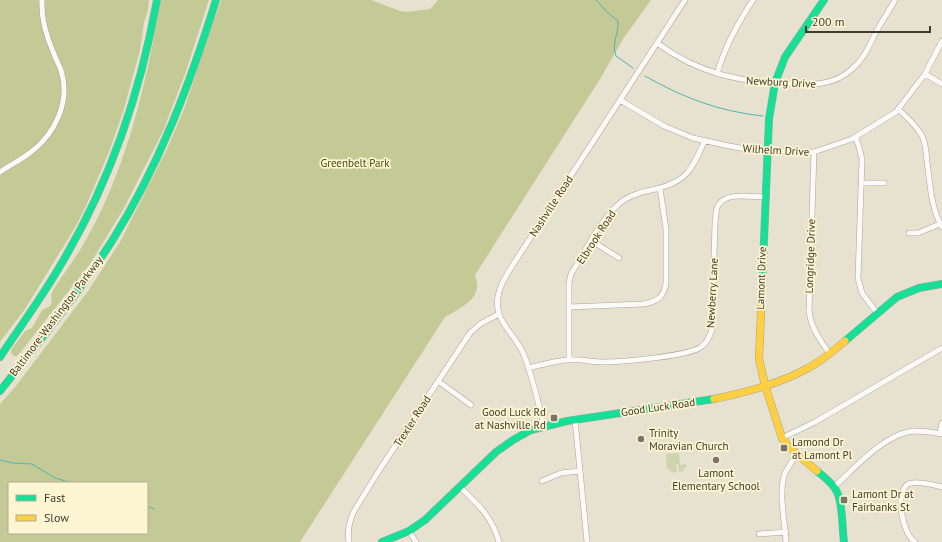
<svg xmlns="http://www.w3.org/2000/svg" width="942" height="542" font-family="'PT Sans',sans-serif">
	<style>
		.green { fill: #cfd4ac }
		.forest { fill: #c4ca95; fill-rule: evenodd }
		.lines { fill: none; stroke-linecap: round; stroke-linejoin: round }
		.stream { stroke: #53b3b7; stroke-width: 1 }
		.street-casing { stroke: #a9a496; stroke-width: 6 }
		.fast-casing { stroke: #a9a496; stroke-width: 8 }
		.slow-casing { stroke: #a9a496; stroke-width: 8 }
		.street { stroke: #fbfaf8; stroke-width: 5 }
		.fast { stroke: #16e098; stroke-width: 7 }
		.slow { stroke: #ffcf43; stroke-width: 7 }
		.poi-dot { fill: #7a7566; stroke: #fef5d2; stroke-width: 1.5 }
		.labels { text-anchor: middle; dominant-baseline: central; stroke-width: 3.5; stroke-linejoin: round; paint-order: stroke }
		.street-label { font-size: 11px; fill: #3f3b2e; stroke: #fef5d2 }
		.park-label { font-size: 11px; fill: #454e13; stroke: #fef5d2 }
		.poi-label { font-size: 11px; fill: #3f3b2e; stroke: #fef5d2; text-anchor: start }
	</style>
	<rect width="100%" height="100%" fill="#e7e1cf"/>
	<path class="green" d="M679,453l1,12 6,-1v4h-2v3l-5,1 -1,-8h-2l1,8 -6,1 -1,-4h-3l-1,-15z"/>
	<path class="forest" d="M0,0h149l-1,10 -4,12 -4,28 -16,59 -15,43 -24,56 -9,18 -51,83 -25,33z
		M161,0h48l-24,74 -22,57 -39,77 -34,56 -71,90 -2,2h-3l-3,-3v-3l14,-19 7,-3 10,-18 8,-4 2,-4 -1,-7 2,-5c10,-15 21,-30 30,-45 44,-75 63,-161 78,-245z
		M221,0h150l29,11 7,1 23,-3 8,-9h213l-28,39 -23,40 -125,196c1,4 3,8 2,12 0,14 -22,24 -32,30l-145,225h-300v-138l16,-18 72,-95 32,-49 48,-95 16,-38zM9,483h138v50h-138z"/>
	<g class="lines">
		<path class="stream" d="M596,0l11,12 11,9c1,12 -7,24 -2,35l17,12
			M645,76c39,22 73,35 118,40
			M0,460l13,3 19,1 23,14 17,5
			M147,506l7,3"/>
		<defs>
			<path id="street" d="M657,43c42,31 83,39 134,41 22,1 44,1 61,-15 12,-10 17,-23 24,-37 6,-11 13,-21 19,-32
				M717,74c8,-28 20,-50 36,-74
				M925,74l17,10
				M620,100l44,26 29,12 36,8 22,4 63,2 38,-13 44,-27 29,-38 17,-33
				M898,109c9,8 17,16 23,25 5,8 5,18 6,27 3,22 4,48 15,66
				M856,138l3,9 3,12 -4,119 4,15 15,20
				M814,152l-5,159c2,17 11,29 21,43
				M0,172c10,-7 21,-12 31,-20 24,-18 40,-51 30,-82 -2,-5 -5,-11 -7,-16 -8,-18 -13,-35 -12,-54
				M862,183h22
				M909,233h9l22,-9
				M592,241l27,17
				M569,307l74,-3c14,-2 21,-7 23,-21v-54l-6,-41
				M569,360v-77l2,-9c14,-22 32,-60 53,-74 9,-6 21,-9 32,-11 32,-8 36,-20 49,-49
				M528,368c13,-3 26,-7 39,-8 13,-1 25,2 37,2 18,0 85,-6 97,-15 6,-4 9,-11 11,-18l3,-106c1,-6 0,-14 4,-19 8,-12 33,-7 46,-7
				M438,381l33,24
				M575,420l12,122
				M544,426c-6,-24 -11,-48 -20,-71 -5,-12 -13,-20 -20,-31 -16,-24 0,-46 14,-67l167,-257
				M940,433l2,-10
				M782,438l33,-16 127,-74
				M542,481l19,-8 19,-2
				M460,487c18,17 32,30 39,55
				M834,487c20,-18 51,-54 80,-56 9,0 19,1 28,3
				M409,531l7,11
				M759,534l27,-2
				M349,542c-2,-11 0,-20 5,-31l26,-42 90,-136 10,-9 19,-10
				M786,542c-1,-19 -8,-50 -1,-69 3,-6 8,-12 11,-19
				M915,542c-12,-7 -21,-49 -7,-58 7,-4 26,1 34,3"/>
			<path id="fast" d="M762,289l7,-170 6,-36 10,-26 39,-57
				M845,341l52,-44 22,-9 23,-4
				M0,357c20,-30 42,-60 60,-91 50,-83 80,-171 97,-266
				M0,391c39,-49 78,-97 112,-150 47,-75 78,-157 104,-241
				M817,471c7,6 16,12 20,21 6,12 5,36 7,50
				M382,542l27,-11 16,-11 71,-68 17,-12 18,-10 36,-9 147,-22"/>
			<path id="slow" d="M762,289l-3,70 6,26 17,53 8,10 27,23
				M714,399c29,-6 68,-16 94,-31 14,-7 25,-17 37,-27"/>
		</defs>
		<use href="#street" class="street-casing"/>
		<use href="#fast" class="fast-casing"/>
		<use href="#slow" class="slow-casing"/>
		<use href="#street" class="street"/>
		<use href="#fast" class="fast"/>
		<use href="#slow" class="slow"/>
	</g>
	<g class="poi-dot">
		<rect x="550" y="414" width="8" height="8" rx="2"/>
		<circle cx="641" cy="439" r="4"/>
		<rect x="780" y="444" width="8" height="8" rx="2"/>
		<circle cx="716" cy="460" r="4"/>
		<rect x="840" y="496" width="8" height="8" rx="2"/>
	</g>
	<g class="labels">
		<g class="street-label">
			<text transform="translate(781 82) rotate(3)">Newburg Drive</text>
			<text transform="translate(776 150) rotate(3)">Wilhelm Drive</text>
			<text transform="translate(551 206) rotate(-57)">Nashville Road</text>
			<text transform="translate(596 237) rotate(-57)">Elbrook Road</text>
			<text transform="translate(810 256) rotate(-88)">Longridge Drive</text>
			<text transform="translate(761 278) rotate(-88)">Lamont Drive</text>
			<text transform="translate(712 293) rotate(-87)">Newberry Lane</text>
			<text transform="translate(56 316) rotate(-53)">Baltimore-Washington Parkway</text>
			<text transform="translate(658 407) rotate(-8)">Good Luck Road</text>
			<text transform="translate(412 421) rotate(-57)">Trexler Road</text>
		</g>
		<g class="park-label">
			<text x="355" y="163">Greenbelt Park</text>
		</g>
		<g class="poi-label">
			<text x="546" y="412" text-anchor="end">Good Luck Rd<tspan x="546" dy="13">at Nashville Rd</tspan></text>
			<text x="649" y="433">Trinity<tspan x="649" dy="13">Moravian Church</tspan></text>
			<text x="792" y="442">Lamond Dr<tspan x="792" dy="13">at Lamont Pl</tspan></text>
			<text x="716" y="473" text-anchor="middle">Lamont<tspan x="716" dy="13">Elementary School</tspan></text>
			<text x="852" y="494">Lamont Dr at<tspan x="852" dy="13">Fairbanks St</tspan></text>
		</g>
	</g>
	<rect x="8" y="482" width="140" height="52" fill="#fef5d2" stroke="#b2ab90"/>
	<rect x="16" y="495" width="20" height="6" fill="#16e098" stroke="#b2ab90"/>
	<text x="44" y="502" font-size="12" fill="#3f3b2e">Fast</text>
	<rect x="16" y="515" width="20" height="6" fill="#ffcf43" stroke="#b2ab90"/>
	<text x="44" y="522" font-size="12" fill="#3f3b2e">Slow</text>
	<path d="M806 26v6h124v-6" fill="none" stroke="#3f3b2e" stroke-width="2"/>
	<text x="812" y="26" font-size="12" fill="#3f3b2e" stroke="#fef5d2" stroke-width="3" paint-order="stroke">200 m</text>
</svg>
